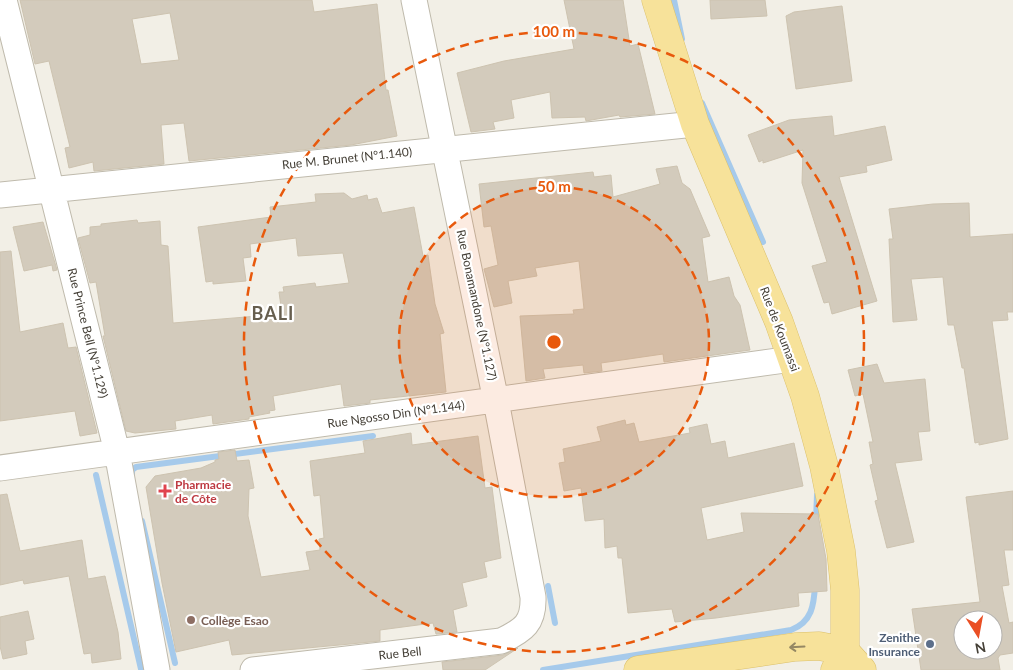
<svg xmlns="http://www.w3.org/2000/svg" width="1013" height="670" font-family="Lato,sans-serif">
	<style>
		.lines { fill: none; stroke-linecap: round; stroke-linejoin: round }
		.stream { stroke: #a6caeb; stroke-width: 6 }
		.building { fill: #d3cbbc; stroke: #cdc3b0; fill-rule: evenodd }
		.minor-casing { stroke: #bfbaac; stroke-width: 27 }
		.major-casing { stroke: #dbc06b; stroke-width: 29 }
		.minor { stroke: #fff; stroke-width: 25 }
		.major { stroke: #f7e29a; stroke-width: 28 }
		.oneway { stroke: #958863 }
		.ring { fill: none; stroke: #e8590c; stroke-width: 2.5; stroke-dasharray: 9 6 }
		.health-dot { fill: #e0444e; stroke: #fff; stroke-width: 2 }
		.education-dot { fill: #8d6e63; stroke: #fff; stroke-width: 2 }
		.service-dot { fill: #5c6f8a; stroke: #fff; stroke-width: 2 }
		.labels { text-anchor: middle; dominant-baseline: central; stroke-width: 4.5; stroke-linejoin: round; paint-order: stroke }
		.street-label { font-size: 12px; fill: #443f36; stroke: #fff }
		.health-label { font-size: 12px; font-weight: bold; fill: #be3a42; stroke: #fff; text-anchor: start }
		.education-label { font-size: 12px; font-weight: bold; fill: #785e54; stroke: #fff; text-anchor: start }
		.service-label { font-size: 12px; font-weight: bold; fill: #4e5e75; stroke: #fff; text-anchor: end }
		.district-label { font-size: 18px; font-weight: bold; letter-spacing: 1px; fill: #665e4e; stroke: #fff }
		.centre { fill: #e8590c; stroke: #fff; stroke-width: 2.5 }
		.ring-label { font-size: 15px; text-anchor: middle; font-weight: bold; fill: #e8590c; stroke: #fff; stroke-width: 4.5; stroke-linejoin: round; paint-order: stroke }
	</style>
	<rect width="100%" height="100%" fill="#f2efe6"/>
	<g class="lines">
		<path class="stream" d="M674,0l8,39
			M702,103l61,139
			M96,475l45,194
			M132,477v-7l4,-3 237,-31
			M816,520l1,-25
			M142,521l33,142
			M548,586l7,37
			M543,670l248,-40c21,-8 23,-25 24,-45"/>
	</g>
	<path class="building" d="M20,0h292l2,12 63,-8 9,86h2l9,46 -46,9 -162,16 -5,-38 -23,2 3,39 -70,7 -1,-9 -24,6 -4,-20 5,-1 -21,-86 -14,3zM170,13l9,47 -38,4 -9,-45z
		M564,0h59l7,46 8,-2 17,70 -35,3 -1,-2 -33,6 -1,-4 -33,1 -2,-26 -39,8 3,18 -21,4 2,7 -24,3 -14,-59 47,-12 70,-12z
		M710,0h55l2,16 -56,3z
		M842,6l10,75 -56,8 -10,-73 8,-4z
		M832,116l2,20 51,-10 7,34 -26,6 1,6 -28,5 38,124 -45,13 -3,-12 -5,1 -12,-37 15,-4 -25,-79 1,-33 -40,13v-3l-4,2 -11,-27 41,-15z
		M677,166l5,17 8,6 20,47 -8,2 6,44 21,-5 5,19 6,9 10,45 -86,12 -1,-8 -62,9 1,8 -18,2 -1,-8 -40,4 2,9 -19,3 -6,-65 54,-2 -1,-4 11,-1 -5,-48 -44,7 2,8 -29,5 4,22 -18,4 -10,-38 14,-4 -7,-39 -7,1 -5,-43 114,-12 1,5 17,-2 2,22 47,-13 -4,-15z
		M344,193l8,6 15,-4 1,5 9,-2 5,15 32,-6 9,49 5,-1 7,49 9,29 -4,1 6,58 -76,8v3l-26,3 -3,-22 -68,12 2,14 -6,1 1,2 -21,4v2l-36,5 -1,-9 -37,6 1,8 -41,4 -9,-2 -23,-95h2l-9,-54 -6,1 -12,-45 12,-3v-8l11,-1v-2l36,-4 1,3 22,-2 1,24 7,1 5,77 109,-9 -3,-22h5l-1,-5 32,-4 1,4 33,-4 -6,-30 -45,3 -2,-18 -46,6 1,13 -8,1 3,23 -33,3v-3l-7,1 -8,-55 73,-10 -1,-10 46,-5 -1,-8z
		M969,203l1,34 43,-3v78h-6l1,8 -16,1 16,118 -29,6v-3l-4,1 -11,-75h-2l-8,-43h-6l-5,-48 -32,2 6,41 -24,2 -4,-83h4l-4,-30 44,-5z
		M43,222l14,48 -4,1 -1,-6 -28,6 -11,-44z
		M11,251l9,81 43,-9 5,25 8,-1 21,86 -17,3 -5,-25 -75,10v-169z
		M877,364l7,19 41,-4 5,52 -12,1 4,28 -27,3 19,79 -27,6 -12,-47 3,-1 -8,-35 3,-1 -4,-22h4l-10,-48 -8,2 -7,-26z
		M625,420l1,5 8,-2 5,19 51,-9 -1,-5 18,-4 4,20 14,-3 3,17 66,-15 9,43 -102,22 6,32 37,-8 -3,-19 77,1 8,45 1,32 -29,2 1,13 -83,12 -41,4 -3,-13 -44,4 -6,-55h-4l-1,-12 -12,2 -1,-29 -19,2 -4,-33 -17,3 -5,-28 6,-1 -2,-13 38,-8 -4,-14z
		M411,433l1,12 66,-9 7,52 7,-1 9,71 -17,4 3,15 -25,6 5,23 -14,4 4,22 -21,2 -3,-11 -53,7v11l-30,3 -118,11 -3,-15 -53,12 -14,-69 -16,-96 9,-11 46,-8 14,-6v-2l4,-1 -1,-7 17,-2 2,11 12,-1 5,28 -5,1 -1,27 13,61 49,-7 -4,-18 14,-2 -1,-11 5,-1 -4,-43 -6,1 -4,-35 55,-8 -2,-12z
		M1013,491v59h-9l5,35 -7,1 7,37 4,-1v31l-13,2 -2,3 2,12h-79l-9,-61 68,-7 -14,-105zM963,620h30v30h-30z
		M7,494l13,57 62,-11 6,39 17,-3 13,56 3,27 -29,4 -1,-10 -7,1 -15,-78 -45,8 -1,-4 -23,5v-90z
		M28,611l6,28 -9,2 2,13 -24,5 -3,-13v-29z
		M518,648l-33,22h-42l-1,-8 61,-7z"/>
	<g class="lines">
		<defs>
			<path id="minor" d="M4,0l113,452 40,218
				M0,195l695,-71
				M0,468l792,-109
				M253,670l248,-29c23,-11 33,-18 32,-44l-37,-196 -82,-401"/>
			<path id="major" d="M656,0l39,124 84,198 26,74 19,70 17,85 4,39v61l-10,19
				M845,651l17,19
				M638,670l157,-23 24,-1 26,5"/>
		</defs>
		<use href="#minor" class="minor-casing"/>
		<use href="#major" class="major-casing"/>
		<use href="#minor" class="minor"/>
		<use href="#major" class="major"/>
	</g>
	<defs><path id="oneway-shaft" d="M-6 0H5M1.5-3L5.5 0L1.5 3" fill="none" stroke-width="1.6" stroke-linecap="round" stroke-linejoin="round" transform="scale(1.25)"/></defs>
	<use class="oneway" href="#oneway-shaft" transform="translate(797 647) rotate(177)"/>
	<circle cx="554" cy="342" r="155" fill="#e8590c" fill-opacity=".12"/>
	<g class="ring">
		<circle cx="554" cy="342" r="155"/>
		<circle cx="554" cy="342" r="310"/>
	</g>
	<path class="health-dot" d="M162.5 483.5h5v5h5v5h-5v5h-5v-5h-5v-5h5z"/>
	<circle class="education-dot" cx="191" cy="620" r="5"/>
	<circle class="service-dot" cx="930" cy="644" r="5"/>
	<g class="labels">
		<g class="street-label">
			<text transform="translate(347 158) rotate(-6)">Rue M. Brunet (N°1.140)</text>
			<text transform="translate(477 305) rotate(78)">Rue Bonamandone (N°1.127)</text>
			<text transform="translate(780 329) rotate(69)">Rue de Koumassi</text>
			<text transform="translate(88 333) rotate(76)">Rue Prince Bell (N°1.129)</text>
			<text transform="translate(396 414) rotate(-8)">Rue Ngosso Din (N°1.144)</text>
			<text transform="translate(400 653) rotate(-6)">Rue Bell</text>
		</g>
		<g class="health-label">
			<text x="175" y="484">Pharmacie<tspan x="175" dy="14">de Côte</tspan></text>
		</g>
		<g class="education-label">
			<text x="201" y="620">Collège Esao</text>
		</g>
		<g class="service-label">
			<text x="920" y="637">Zenithe<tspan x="920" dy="14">Insurance</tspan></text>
		</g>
		<g class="district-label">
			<text x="273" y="313">BALI</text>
		</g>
	</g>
	<circle cx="554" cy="342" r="8" class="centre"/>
	<g class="ring-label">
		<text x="554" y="37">100 m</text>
		<text x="554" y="192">50 m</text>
	</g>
	<g transform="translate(978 635) rotate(169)"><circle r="24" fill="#ffffff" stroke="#b4b2af"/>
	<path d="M0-4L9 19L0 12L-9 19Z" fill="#ea4f24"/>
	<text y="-8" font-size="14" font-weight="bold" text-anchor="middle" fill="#443f36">N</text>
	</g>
</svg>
